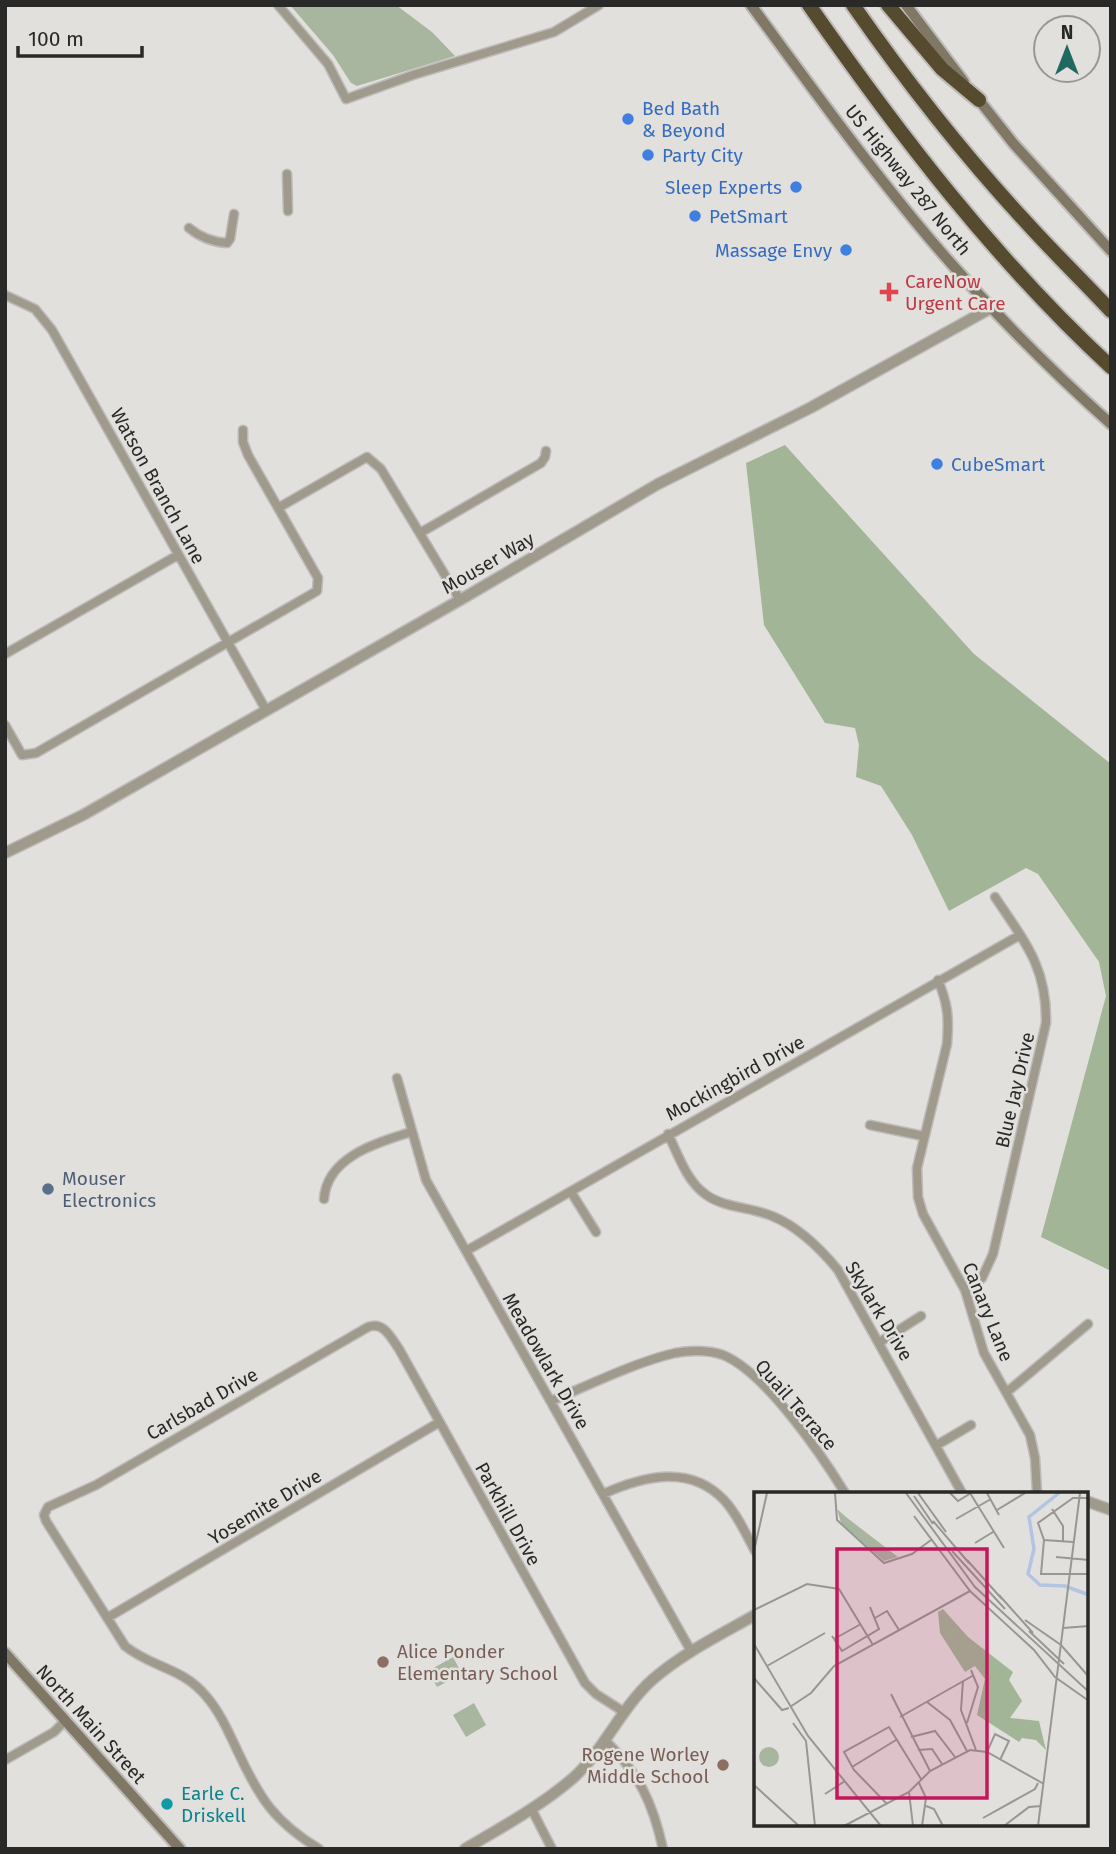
<svg xmlns="http://www.w3.org/2000/svg" width="1116" height="1854" font-family="'Fira Sans',sans-serif">
	<style>
		.green { fill: #a8b6a0 }
		.forest { fill: #a2b597 }
		.lines { fill: none; stroke-linecap: round; stroke-linejoin: round }
		.minor-casing { stroke: #bdbbb9; stroke-width: 11 }
		.tertiary-casing { stroke: #bdbbb9; stroke-width: 13 }
		.secondary-casing { stroke: #bdbbb9; stroke-width: 14 }
		.motorway-casing { stroke: #bdbbb9; stroke-width: 18 }
		.minor { stroke: #9f9a8c; stroke-width: 8 }
		.tertiary { stroke: #9f9a8c; stroke-width: 10 }
		.secondary { stroke: #807864; stroke-width: 10 }
		.motorway { stroke: #564b2e; stroke-width: 14 }
		.shop-dot { fill: #3f7fe0; stroke: #e2e0dd; stroke-width: 2.5 }
		.health-dot { fill: #e0444e; stroke: #e2e0dd; stroke-width: 2.5 }
		.service-dot { fill: #5c6f8a; stroke: #e2e0dd; stroke-width: 2.5 }
		.education-dot { fill: #8d6e63; stroke: #e2e0dd; stroke-width: 2.5 }
		.culture-dot { fill: #0f9aa8; stroke: #e2e0dd; stroke-width: 2.5 }
		.labels { text-anchor: middle; dominant-baseline: central; stroke-width: 5; stroke-linejoin: round; paint-order: stroke }
		.shop-label { font-size: 19px; fill: #366cbe; stroke: #e2e0dd; text-anchor: start }
		.street-label { font-size: 19px; fill: #292927; stroke: #e2e0dd }
		.health-label { font-size: 19px; fill: #be3a42; stroke: #e2e0dd; text-anchor: start }
		.service-label { font-size: 19px; fill: #4e5e75; stroke: #e2e0dd; text-anchor: start }
		.education-label { font-size: 19px; fill: #785e54; stroke: #e2e0dd; text-anchor: start }
		.culture-label { font-size: 19px; fill: #0d838f; stroke: #e2e0dd; text-anchor: start }
		.inset-river { fill: none; stroke: #b2c4e2; stroke-width: 3.5 }
		.inset-road { fill: none; stroke: #989794; stroke-width: 2 }
		.view { fill: #c2185b; fill-opacity: 0.15; stroke: #c2185b; stroke-width: 3.5 }
		.inset-edge { fill: none; stroke: #292927; stroke-width: 3.5 }
	</style>
	<rect width="100%" height="100%" fill="#e2e0dd"/>
	<path class="green" d="M290,5h106l36,27 23,24 -98,30 -6,-3 -18,-28z
		M453,1657l9,17 -25,13 -9,-16z
		M474,1703l12,22 -20,12 -13,-22z"/>
	<path class="forest" d="M785,445l189,209 137,110v507l-70,-34 65,-241 -7,-34 -61,-88 -12,-6 -77,43 -37,-76 -31,-49 -25,-9 3,-32 -4,-17 -30,-5 -61,-98 -18,-162z"/>
	<g class="lines">
		<defs>
			<path id="minor" d="M278,5l50,59 18,35 67,-24 141,-43 45,-27
				M287,174l1,37
				M189,228c12,10 23,14 38,15l3,-4 4,-25
				M5,295l30,14 17,21 214,380
				M278,508l89,-51 14,12 79,131
				M420,533l121,-70 4,-6 1,-6
				M5,654l173,-99
				M5,725l17,30 14,-2 281,-162 1,-13 -70,-123 -5,-13v-12
				M938,980c10,24 11,38 9,64l-30,124 1,29 5,17 42,76 19,63 46,82 5,23 2,35
				M397,1078l29,102 265,471
				M870,1125l53,11
				M668,1134c10,20 18,46 37,60 18,14 46,13 67,22 27,11 48,32 66,54l124,223
				M571,1192l25,40
				M324,1199c3,-42 52,-56 87,-67
				M466,1251l554,-316
				M965,1290l17,-12 11,-24 53,-231c1,-56 -21,-81 -51,-126
				M880,1342l41,-26
				M1007,1392l81,-68
				M551,1401c38,-16 85,-39 124,-48 15,-3 34,-3 48,2 42,17 98,99 122,138
				M937,1445l34,-20
				M603,1494c40,-18 87,-30 121,6 13,14 22,34 31,51
				M107,1618l331,-195
				M606,1741c33,33 47,62 57,108
				M5,1760l49,-28 11,-11
				M532,1810l20,39
				M319,1849c-45,-28 -59,-50 -81,-97 -9,-19 -18,-40 -32,-56 -24,-29 -54,-28 -81,-50l-79,-125 -2,-6 4,-8 48,-22 272,-158c16,-6 23,11 31,22l186,334 11,11 28,18"/>
			<path id="tertiary" d="M5,853l78,-38 377,-215 198,-116 152,-76 181,-100
				M1086,1501l25,9
				M465,1849c37,-22 74,-42 107,-70 32,-28 48,-70 80,-99 31,-27 68,-45 103,-65"/>
			<path id="secondary" d="M751,5c58,79 115,158 178,233 56,66 117,128 182,186
				M906,5l58,77
				M975,95l38,48 98,108
				M5,1653l175,196"/>
			<path id="motorway" d="M809,5c90,129 186,255 302,362
				M853,5c53,76 110,149 173,217 27,30 57,59 85,89
				M888,5l54,64 37,31"/>
		</defs>
		<use href="#minor" class="minor-casing"/>
		<use href="#tertiary" class="tertiary-casing"/>
		<use href="#secondary" class="secondary-casing"/>
		<use href="#motorway" class="motorway-casing"/>
		<use href="#minor" class="minor"/>
		<use href="#tertiary" class="tertiary"/>
		<use href="#secondary" class="secondary"/>
		<use href="#motorway" class="motorway"/>
	</g>
	<g class="shop-dot">
		<circle cx="628" cy="119" r="7"/>
		<circle cx="648" cy="155" r="7"/>
		<circle cx="796" cy="187" r="7"/>
		<circle cx="695" cy="216" r="7"/>
		<circle cx="846" cy="250" r="7"/>
		<circle cx="937" cy="464" r="7"/>
	</g>
	<path class="health-dot" d="M885.5 281.5h7v7h7v7h-7v7h-7v-7h-7v-7h7z"/>
	<circle class="service-dot" cx="48" cy="1189" r="7"/>
	<g class="education-dot">
		<circle cx="383" cy="1662" r="7"/>
		<circle cx="723" cy="1765" r="7"/>
	</g>
	<circle class="culture-dot" cx="167" cy="1804" r="7"/>
	<g class="labels">
		<g class="shop-label">
			<text x="642" y="108">Bed Bath<tspan x="642" dy="22">&amp; Beyond</tspan></text>
			<text x="662" y="155">Party City</text>
			<text x="782" y="187" text-anchor="end">Sleep Experts</text>
			<text x="709" y="216">PetSmart</text>
			<text x="832" y="250" text-anchor="end">Massage Envy</text>
			<text x="951" y="464">CubeSmart</text>
		</g>
		<g class="street-label">
			<text transform="translate(908 180) rotate(51)">US Highway 287 North</text>
			<text transform="translate(158 486) rotate(61)">Watson Branch Lane</text>
			<text transform="translate(488 563) rotate(-30)">Mouser Way</text>
			<text transform="translate(735 1078) rotate(-29)">Mockingbird Drive</text>
			<text transform="translate(1015 1090) rotate(-77)">Blue Jay Drive</text>
			<text transform="translate(879 1311) rotate(59)">Skylark Drive</text>
			<text transform="translate(988 1312) rotate(68)">Canary Lane</text>
			<text transform="translate(546 1361) rotate(60)">Meadowlark Drive</text>
			<text transform="translate(202 1404) rotate(-30)">Carlsbad Drive</text>
			<text transform="translate(796 1405) rotate(49)">Quail Terrace</text>
			<text transform="translate(265 1507) rotate(-31)">Yosemite Drive</text>
			<text transform="translate(508 1514) rotate(61)">Parkhill Drive</text>
			<text transform="translate(91 1724) rotate(48)">North Main Street</text>
		</g>
		<g class="health-label">
			<text x="905" y="281">CareNow<tspan x="905" dy="22">Urgent Care</tspan></text>
		</g>
		<g class="service-label">
			<text x="62" y="1178">Mouser<tspan x="62" dy="22">Electronics</tspan></text>
		</g>
		<g class="education-label">
			<text x="397" y="1651">Alice Ponder<tspan x="397" dy="22">Elementary School</tspan></text>
			<text x="709" y="1754" text-anchor="end">Rogene Worley<tspan x="709" dy="22">Middle School</tspan></text>
		</g>
		<g class="culture-label">
			<text x="181" y="1793">Earle C.<tspan x="181" dy="22">Driskell</tspan></text>
		</g>
	</g>
	<g transform="translate(754 1492)">
		<rect width="334" height="334" fill="#e2e0dd"/>
		<path d="M83,17l9,8 52,40 -14,4 -43,-38zM5 265a10 10 0 1 1 20 0a10 10 0 1 1-20 0Z" fill="#a8b6a0"/>
		<path d="M189,117l25,28 45,35 -4,8 13,21 -12,17 29,3 7,29 -10,-10 -14,-2 -3,4 -42,-27 8,-36 -10,-13 -10,6 -25,-39 -2,-21z" fill="#a2b597"/>
		<path class="inset-river" d="M305,1l-30,24 5,32 -6,25 12,11 25,1 24,9"/>
		<path class="inset-road" d="M81,1l2,27 47,43 28,-9 19,-14M152,1l69,94 114,105M164,1l28,39M196,1l8,8 13,-8M216,1l34,55M233,1l12,22M160,4l19,28M335,6h-16l-35,25 6,17 -3,34h48M298,17l11,17v15M243,18l28,-17M160,24l56,75 64,59 21,27 34,24M202,27l35,-20M179,29l36,42M290,48l29,2M221,51l18,-11M0,59l13,-58M198,59l53,58M302,65l33,3M213,68l35,39M245,103l34,38M0,118l53,-26 32,5 34,56M121,126l12,-7 12,19M271,128l36,25 28,32M309,136l26,-2M275,139l35,33M78,144l10,15 37,-22 -9,-22M80,147l27,-15M0,152l54,92 73,90M13,174l58,-33M0,186l28,32 7,-2M209,189l-2,29 15,40M137,202l39,77M173,210l23,18 17,31M36,215l21,-14 23,-27 136,-75M146,225l74,-42M39,231l13,18 9,85M213,231l11,-36 -7,-17M157,245l24,-6 20,26M164,258l14,-1 10,15M233,260l8,-18 14,7 -9,19M98,275l44,-27M165,291l7,15 -4,28M0,293l45,41M155,300l4,34M71,302l20,-13M133,312l-33,-34 -10,-18 45,-25 32,52M172,314l8,3 9,17M229,326l52,-29 3,-6M90,334l65,-34 21,-21 40,-21 17,2 57,32M250,334l25,-19 12,-1M284,334l42,-333"/>
		<path class="view" d="M83,57h150v249h-150z"/>
		<rect width="334" height="334" class="inset-edge"/>
	</g>
	<rect width="1116" height="1854" fill="none" stroke="#292927" stroke-width="14"/>
	<g transform="translate(1067 49)"><circle r="33" fill="#e2e0dd" stroke="#989794" stroke-width="2"/>
	<path d="M0-5L12 26L0 18L-12 26Z" fill="#206961"/>
	<text y="-10" font-size="19" font-weight="bold" text-anchor="middle" fill="#292927">N</text>
	</g>
	<path d="M18 46v10h124v-10" fill="none" stroke="#292927" stroke-width="3.5"/>
	<text x="28" y="46" font-size="21" fill="#292927" stroke="#e2e0dd" stroke-width="5" paint-order="stroke">100 m</text>
</svg>
